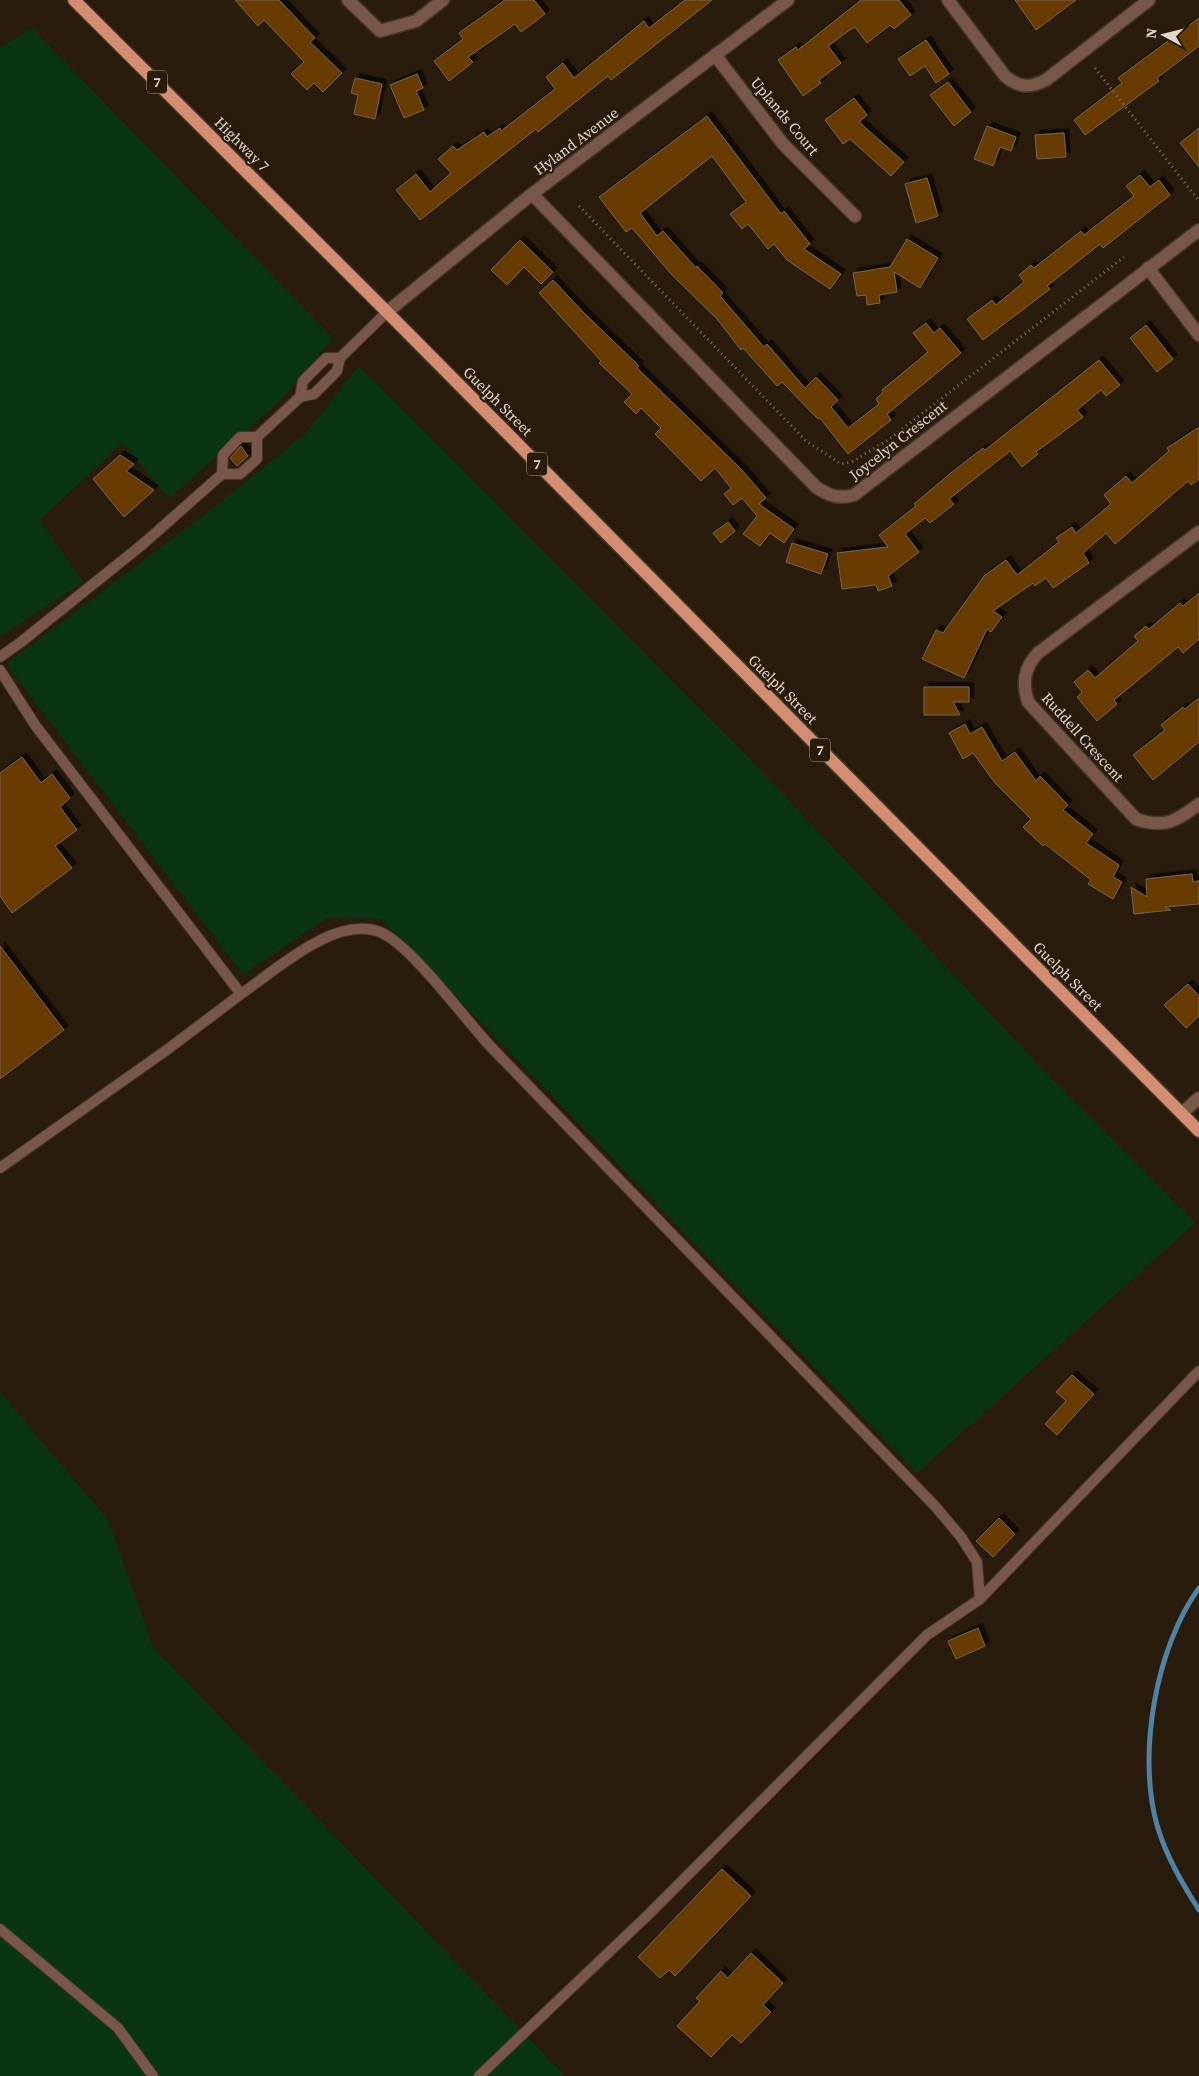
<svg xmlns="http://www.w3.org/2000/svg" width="1199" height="2076" font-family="'Source Serif 4',serif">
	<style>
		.green { fill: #093513 }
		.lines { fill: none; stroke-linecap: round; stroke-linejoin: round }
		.stream { stroke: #4e83a6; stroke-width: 5 }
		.building { fill: #683b03; stroke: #766454; filter: url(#shadow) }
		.lane-casing { stroke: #433628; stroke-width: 12 }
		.street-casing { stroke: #433628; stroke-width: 15 }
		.primary-casing { stroke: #433628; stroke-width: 15 }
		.path { stroke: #817468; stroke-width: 3; stroke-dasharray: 1 4; stroke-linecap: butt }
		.lane { stroke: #785749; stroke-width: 10 }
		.street { stroke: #785749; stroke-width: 12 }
		.primary { stroke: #d38d71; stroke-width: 12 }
		.labels { text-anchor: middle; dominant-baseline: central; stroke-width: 4.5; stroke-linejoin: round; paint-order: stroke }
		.shield { fill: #2a1c0d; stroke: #a99e93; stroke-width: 1 }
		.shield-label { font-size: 14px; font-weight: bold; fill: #e0d6cd }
		.street-label { font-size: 15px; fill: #e0d6cd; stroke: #2a1c0d }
	</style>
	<defs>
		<filter id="shadow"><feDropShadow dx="4.5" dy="-4.5" stdDeviation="0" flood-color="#0009"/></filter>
	</defs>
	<rect width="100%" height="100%" fill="#2a1c0d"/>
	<path class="green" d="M32,28l301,310 -50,60 -114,100 -47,-55 -82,77 43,62 -83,55v-589z
		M359,366l388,390 304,322 144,145 -278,250 -536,-554 -52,-2 -86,57 -237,-310 210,-158 90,-73z
		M0,1392l108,128 45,127 412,429h-565z"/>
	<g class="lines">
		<path class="stream" d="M1199,1588c-43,59 -62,166 -42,237 9,31 25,58 42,85"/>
	</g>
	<path class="building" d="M235,0h44l36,38 -5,4 32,31 -19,19 -9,-9 -7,7 -16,-16 13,-12 -40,-42 -6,6z
		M505,0h29l11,14 -24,18 -6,-8 -47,33 5,5 -24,19 -15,-20 29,-22 -4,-6z
		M685,0h27l-101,80 -3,-4 -70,56 -2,-3 -116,91 -24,-30 20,-16 14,18 21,-19 -13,-14 15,-13 4,4 27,-18 3,5 13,-9 1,3 54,-42 -9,-12 17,-14 11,15 70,-57 5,7z
		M861,0h38l12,15 -17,14 -4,-4 -23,18 -12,-16 -7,4 -20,15 13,17 -22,17 2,3 -18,13 -25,-36 18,-13 2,3z
		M1015,0h61l-40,30z
		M1199,18v28l-42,32 2,3 -74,54 -11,-15 48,-37 -4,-5z
		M926,40l23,34 -13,9 -11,-17 -15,10 -12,-17z
		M417,74l6,14 -7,3 8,19 -20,8 -14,-33z
		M355,78l27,6 -7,35 -21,-5 4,-19 -7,-2z
		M948,82l23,30 -17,14 -24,-31z
		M854,98l13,17 -8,7 45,40 -13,14 -41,-37 -7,5 -18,-24z
		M707,116l74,98 3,-3 26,33 -6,5 37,25 -11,15 -43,-29 -13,-16 -6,5 -20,-25 -6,5 -12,-15 16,-12 -34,-46 -72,57 17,23 6,-5 33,37 1,-2 26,27 -3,3 44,51 3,-3 38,44 11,-11 22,23 -7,7 17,21 31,-24 -3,-5 7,-7 -1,-2 46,-38 -15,-19 13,-10 8,10 6,-5 21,25 -74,61 4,6 -43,34 -28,-36 -2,1 -36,-37 -5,4 -34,-38 -2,2 -24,-31 -45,-44 -40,-47 -6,4 -27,-35z
		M987,126l29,11 -5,14 -11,-4 -7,19 -19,-7z
		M1199,128v39l-19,-24z
		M1064,133l2,24 -29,2 -2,-24z
		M1140,175l10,12 9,-7 11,15 -67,53 -3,-4 -53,42 3,3 -67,51 -16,-21 25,-19 4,5 28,-23 -5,-7 12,-10 3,3 47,-37 3,4 50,-39 -8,-10z
		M927,178l11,38 -22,7 -11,-39z
		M907,239l31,19 -18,30 -26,-16 3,20 -18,3 1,8 -13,2 -1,-10 -9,1 -4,-23 37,-6z
		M520,240l33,32 -12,12 -17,-17 -17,18 -16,-15z
		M553,280l29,31 57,55 -2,2 104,101 25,29 -7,6 35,25 -10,14 -14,-10 -10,13 -17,-12 14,-18 -15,-18 -9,7 -9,-11 7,-6 -16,-20 -14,13 -46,-47 6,-6 -20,-20 -5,6 -12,-12 8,-8 -33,-31 2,-2 -62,-68z
		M1146,325l27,34 -16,13 -27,-34z
		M1099,360l21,25 -14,11 -5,-6 -24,20 6,7 -47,35 2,2 -16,13 -12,-16 -61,48 5,5 -24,19 -5,-5 -20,16 14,18 -31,24 4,10 -14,5 -2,-6 -34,4 -5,-36 51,-6 -9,-12 37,-29 -2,-2 38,-32 31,-24 2,2z
		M1199,427v52l-8,6 -3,-4 -73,63 -9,-11 -23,20 6,10 -36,25 -7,-10 -11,8 -2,-3 -40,28 9,6 -11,15 -4,-3 -23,49 -42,-19 14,-29 7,3 41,-57 22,-16 11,15 42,-33 -3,-4 16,-11 4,6 35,-29 -7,-9 22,-19 6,7 37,-32 -2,-3z
		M241,446l7,10 -11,10 -7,-8z
		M120,455l14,9 -8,7 28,19 -30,27 -31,-38z
		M728,522l7,9 -14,12 -8,-10z
		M792,543l36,11 -7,20 -35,-12z
		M1199,593v46l-16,14 -5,-6 -64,53 3,4 -20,17 -20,-24 5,-5 -8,-10 14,-12 7,8 43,-37 -4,-5 12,-10 3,3 31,-26 3,3z
		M924,687h45v15h-16l7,13h-36z
		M1199,698v44l-46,38 -20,-25 32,-25 -4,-5 22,-18 2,2z
		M965,724l5,10 12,-7 20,34 13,-9 21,29 4,-5 28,29 -5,5 30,24 -7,9 33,22 -6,12 9,5 -9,17 -25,-15 3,-4 -46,-36 -2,2 -20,-19 8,-8 -36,-36 -22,-30 -10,6 -14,-26z
		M22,757l19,26 11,-9 18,24 -10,9 17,23 -22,16 17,22 -60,45 -12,-17v-123z
		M1192,874l1,8 6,-1v23l-34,3 6,3 -37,4 -3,-27 16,10 -1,-18z
		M0,946l64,84 -64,49z
		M1188,984l11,12v20l-13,12 -22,-23z
		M1072,1375l22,19 -37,41 -12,-11 21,-23 -10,-9z
		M999,1518l16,16 -22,23 -17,-16z
		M978,1628l7,18 -29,13 -8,-18z
		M722,1869l29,27 -76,80 -6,-6 -9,8 -22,-21z
		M751,1953l32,30 -20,22 8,7 -30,31 -9,-8 -21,22 -34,-31 23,-25 -4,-3 25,-27 7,7z"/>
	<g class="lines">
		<defs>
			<path id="lane" d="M300,397l14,-3 23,-23 3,-13 47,-46
				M222,474l1,-19 17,-18h17l43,-40 3,-16 23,-23h14
				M0,657l21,-15 122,-98 79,-70h18l17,-15v-22
				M0,670l35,55 206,269 -73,55 -168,119
				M241,994c35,-24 94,-79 139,-62 30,12 85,87 110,114 148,153 296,307 445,460l26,31 16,25 3,37 -53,36 -278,279 -170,162
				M980,1599l219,-228
				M0,1929l118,99 35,48"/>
			<path id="street" d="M348,0l32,31 36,-10 27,-21
				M948,0l57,76c14,12 25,12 41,4l103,-80
				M715,55l68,89 72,72
				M532,194l284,293c13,9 23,12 38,8l345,-265
				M1148,268l51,67
				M387,312l145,-118 256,-194
				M1199,532l-161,121c-14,15 -16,30 -10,49l108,117c29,10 40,2 63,-15
				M1182,1113l17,-15"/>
			<path id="primary" d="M74,0l313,312 812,819"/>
		</defs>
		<use href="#lane" class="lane-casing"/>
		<use href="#street" class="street-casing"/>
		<use href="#primary" class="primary-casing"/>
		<path class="path" d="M1095,68l104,133
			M579,206l227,235 35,23 11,-2 36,-22 236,-183"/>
		<use href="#lane" class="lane"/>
		<use href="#street" class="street"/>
		<use href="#primary" class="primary"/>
	</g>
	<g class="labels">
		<g class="shield">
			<rect x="147" y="70.5" width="20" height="23" rx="4"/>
			<rect x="527" y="452.5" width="20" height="23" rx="4"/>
			<rect x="810" y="738.5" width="20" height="23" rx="4"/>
		</g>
		<g class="shield-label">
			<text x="157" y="82">7</text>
			<text x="537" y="464">7</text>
			<text x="820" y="750">7</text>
		</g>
		<g class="street-label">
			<text transform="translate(785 116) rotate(50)">Uplands Court</text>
			<text transform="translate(576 141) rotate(-37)">Hyland Avenue</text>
			<text transform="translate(242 144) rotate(45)">Highway 7</text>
			<text transform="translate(498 401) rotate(45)">Guelph Street</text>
			<text transform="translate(898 440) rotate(-38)">Joycelyn Crescent</text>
			<text transform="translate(783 689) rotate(45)">Guelph Street</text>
			<text transform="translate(1083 737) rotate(48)">Ruddell Crescent</text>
			<text transform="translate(1068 976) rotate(45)">Guelph Street</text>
		</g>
	</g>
	<g transform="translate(1164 35) rotate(277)" stroke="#2a1c0d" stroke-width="4" paint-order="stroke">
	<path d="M0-4L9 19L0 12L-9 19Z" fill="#e0d6cd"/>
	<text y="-8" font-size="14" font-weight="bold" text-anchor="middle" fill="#e0d6cd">N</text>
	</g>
</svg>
